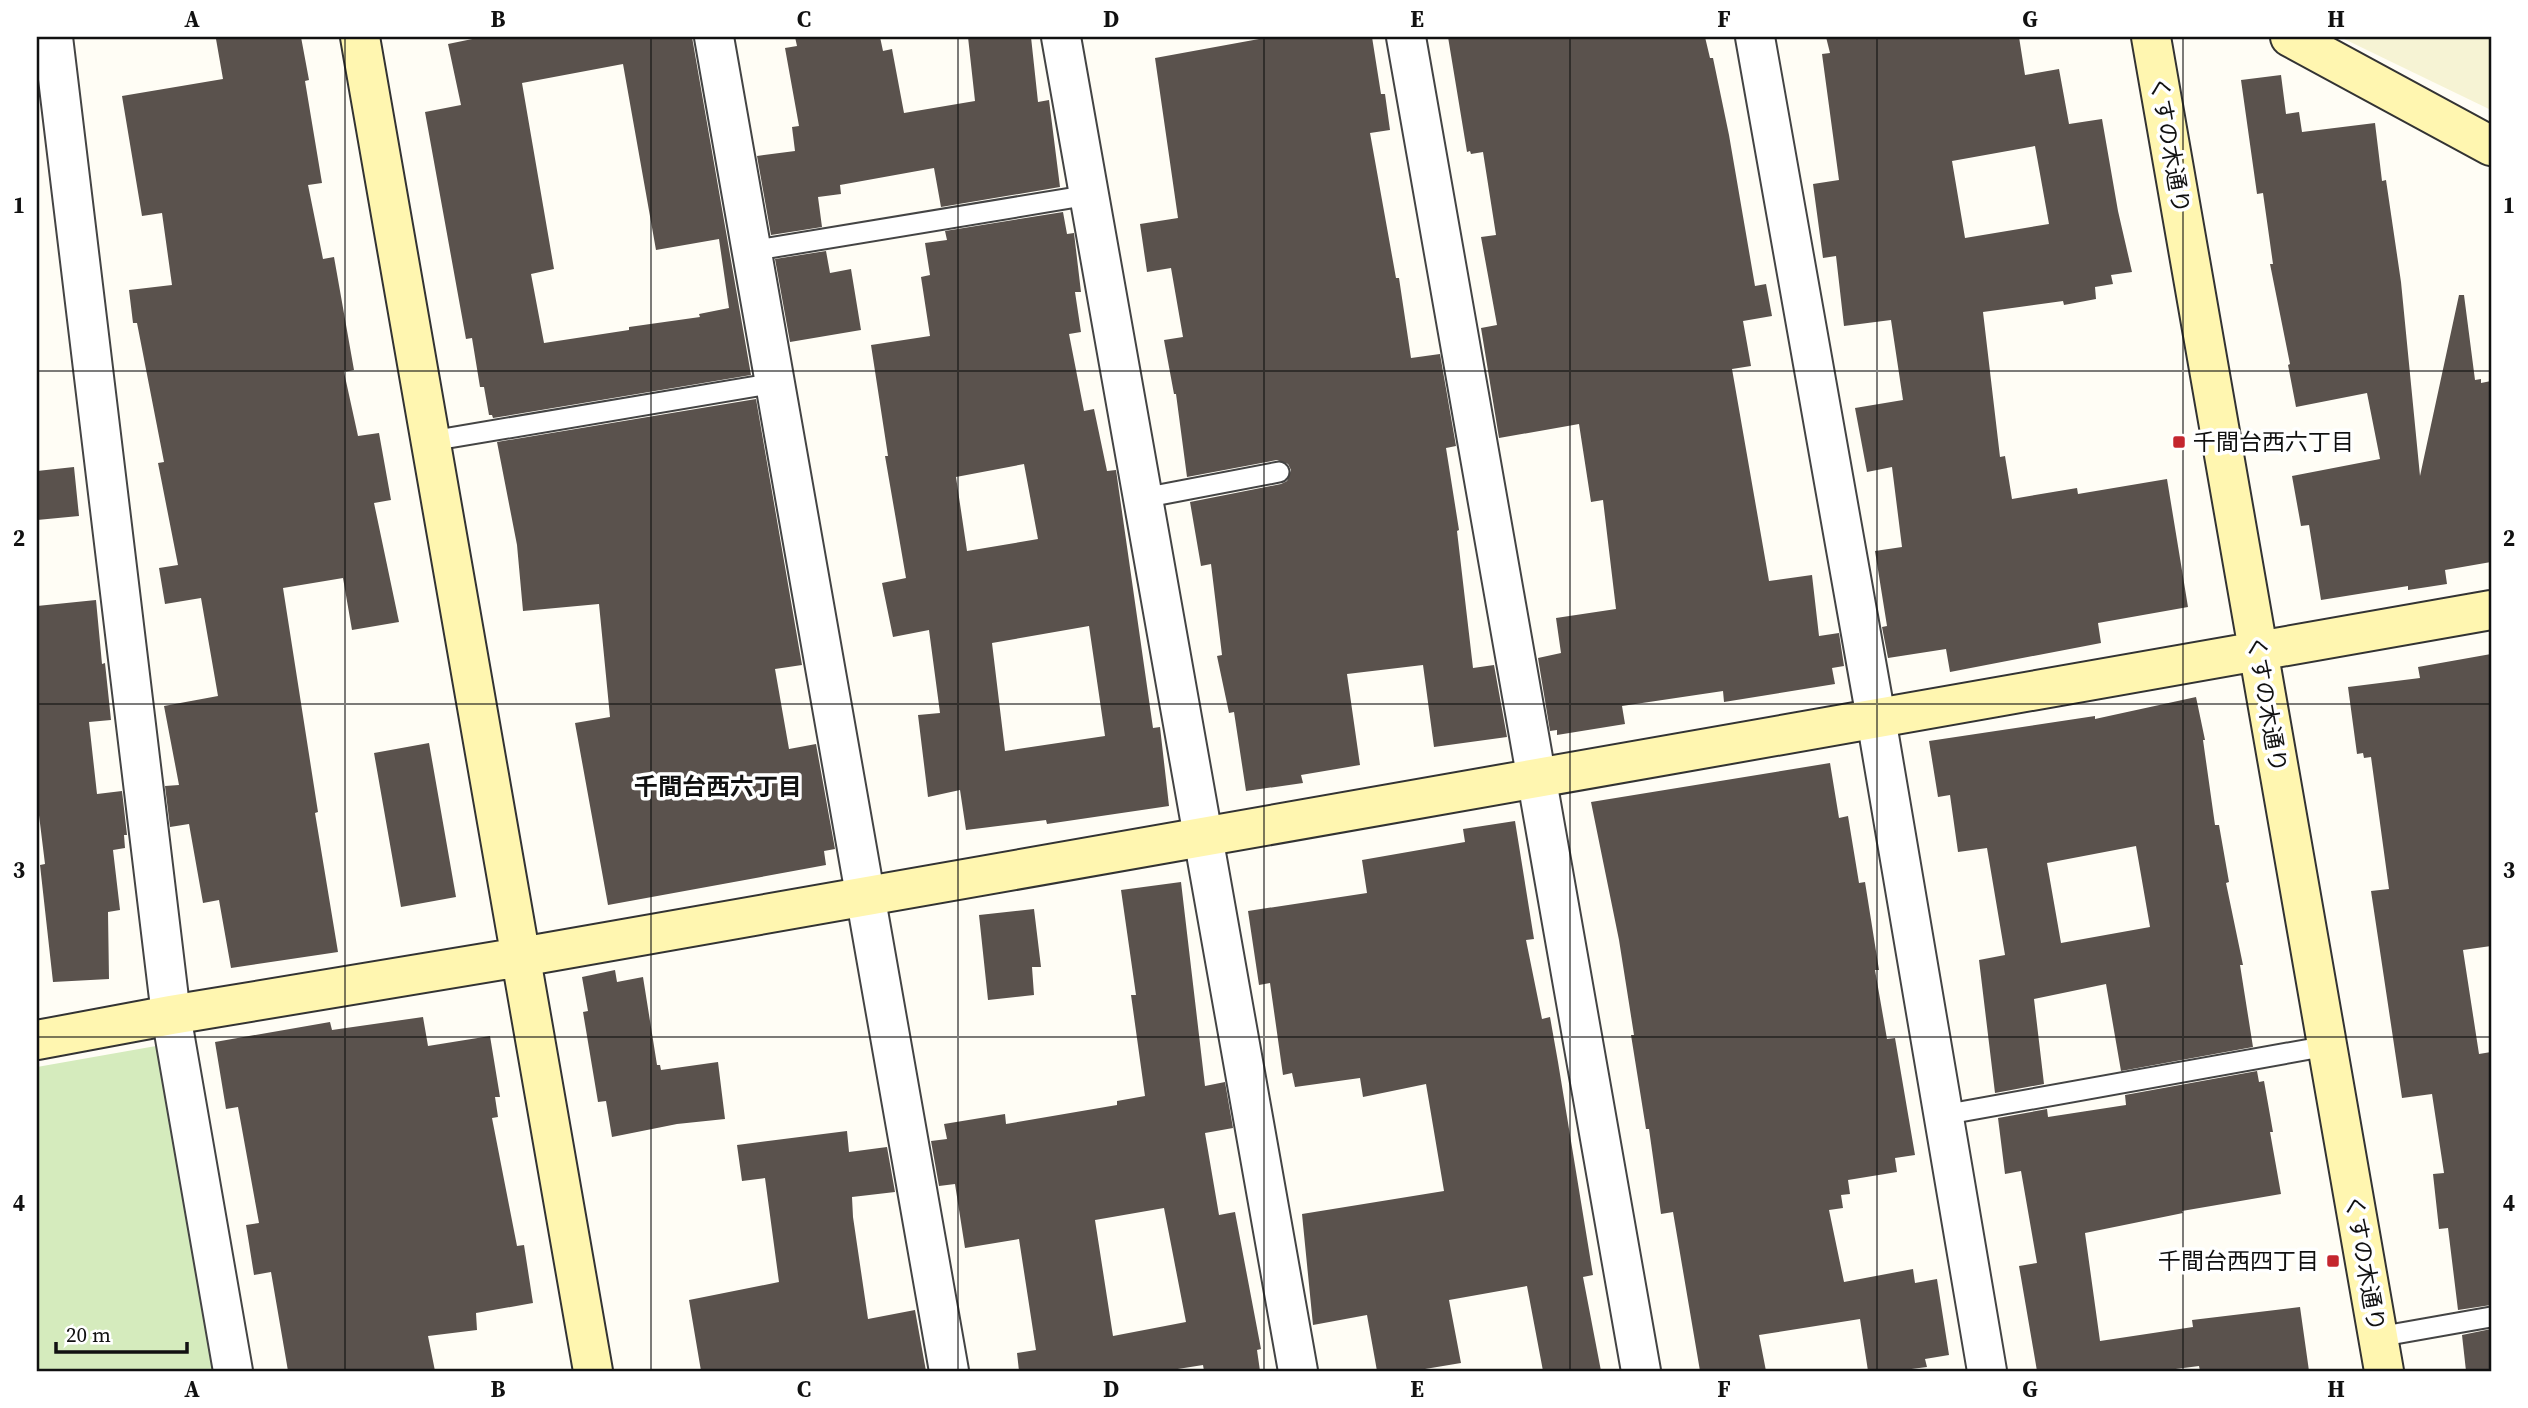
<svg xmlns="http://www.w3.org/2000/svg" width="2528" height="1408" font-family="'Source Serif 4','Noto Sans JP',serif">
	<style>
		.farmland { fill: #f6f3d4 }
		.green { fill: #d5ebbd }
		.building { fill: #5a524d; fill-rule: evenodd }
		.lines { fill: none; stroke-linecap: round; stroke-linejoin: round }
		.lane-casing { stroke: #444; stroke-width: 23 }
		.street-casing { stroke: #444; stroke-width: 42 }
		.secondary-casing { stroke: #333; stroke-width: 42 }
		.lane { stroke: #fff; stroke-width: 19 }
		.street { stroke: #fff; stroke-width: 38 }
		.secondary { stroke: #fff6b0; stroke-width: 38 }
		.grid { fill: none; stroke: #111; stroke-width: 2; stroke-opacity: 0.55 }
		.poi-dot { fill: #c4262e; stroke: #fff; stroke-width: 2.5 }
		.labels { text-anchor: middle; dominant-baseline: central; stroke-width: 7; stroke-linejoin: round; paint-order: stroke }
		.street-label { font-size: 23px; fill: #111; stroke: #fff }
		.poi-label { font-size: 23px; fill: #111; stroke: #fff; text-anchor: start }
		.neighbourhood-label { font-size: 24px; font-weight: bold; fill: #111; stroke: #fff }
		.neatline { fill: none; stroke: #111; stroke-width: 2.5 }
		.grid-label { font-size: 23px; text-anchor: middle; font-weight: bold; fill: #111 }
	</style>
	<rect width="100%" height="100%" fill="#fffdf5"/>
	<path class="farmland" d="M2340,37h151v73z"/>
	<path class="green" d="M156,1046l57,325h-176v-304z"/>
	<path class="building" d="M236,37h65l8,43 -4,1 17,102 -14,2 15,74 11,-2 20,113 -10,2 14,64 21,-3 12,67 -17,3 25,119 -47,8 -9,-52 -60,10 35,224 -3,1 23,139 -107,16 -12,-68 -16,3 -14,-79 -19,3 -5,-41 14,-1 -15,-79 54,-10 -17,-98 -36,6 -6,-36 19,-3 -20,-102 6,-1 -27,-139h-4l-4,-33 43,-5 -10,-72 -20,3 -20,-120 101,-17 -7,-40z
		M482,37h210l59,338 -258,43 -1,-3h-3l-5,-28h-4l-8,-49 -6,1 -41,-227 36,-7 -13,-61zM623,64l33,186 63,-11 10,69 -30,6 1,3 -71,10v3l-85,13 -13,-69 23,-5 -32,-186z
		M795,37h85l3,14 9,-2 12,64 71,-12 -7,-64h63l7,65 11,-2 11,87 -119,20 -7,-39 -94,17 1,9 -23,3 4,30 -51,8 -14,-79 38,-5 -3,-24 7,-1 -14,-78 12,-2z
		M1270,37h102l9,57h4l5,36 -20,3 26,145h3l12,80 29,-4 16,92 -10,2 13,82 -2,1 16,137 21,-3 13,72 -73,10 -11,-82 -76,9 13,91 -59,10 2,8 -57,8 -12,-79 -5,1 -12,-57 5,-1 -11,-91 -10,2 -11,-64 91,-18 6,-3 4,-11 -3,-6 -11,-4 -90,17 -11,-83h-2l-10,-54 19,-3 -12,-69 -24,4 -7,-48 38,-6 -23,-160z
		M1448,37h257l5,21h3l16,77 26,151 11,-2 6,32 -29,5 8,45 -19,3 37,212 43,-6 7,61 20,-3 5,33 -12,2 3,16 -111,18 -1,-11 -101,15 3,18 -68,11v-5l-7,1 -12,-73 23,-5 -5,-35 60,-9 -13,-109 -12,2 -12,-78 -80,14 -18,-110 16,-3 -16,-88 15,-2 -13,-83 -12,2 -1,-3 -3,1z
		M1826,37h193l6,38 34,-6 10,55 33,-5 16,92 14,61 -21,3 2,9 -18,3 1,12 -32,6 -1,-4 -80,11 17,145 5,-1 7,43 65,-11 1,6 89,-15 21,128 -90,16 3,20 -151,29 -4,-23 -58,9 -6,-31 5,-1 -12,-75 27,-4 -10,-80 -25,5 -12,-64 48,-8 -12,-80 -47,6 -8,-70 -13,2 -10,-74 26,-4 -17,-126 8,-1zM2035,146l14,78 -84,14 -13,-77z
		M2281,75l5,39 13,-2 3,20 73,-9 7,58 4,-1 15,102 19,194 39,-181h5l11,85 6,-1v4l10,-2v181l-46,8 2,14 -39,6v-4l-87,14 -12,-75 -8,1 -9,-50 88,-17 -13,-66 -71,14 -8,-42 2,-1 -20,-100h3l-10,-71 -6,1 -16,-114z
		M1063,212l4,22 7,-1 7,59h-6l6,40 -12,2 15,77 10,-2 13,62 9,-1 37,258 7,-1 9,79 -122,18 -1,-4 -80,10 -6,-40 -32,7 -10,-82 22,-2 -11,-83 -36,7 -11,-54 24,-5 -21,-122h3l-17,-111 59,-9 -9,-59 9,-2 -5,-32 22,-3 -2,-9zM1024,464l14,75 -71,12 -11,-74zM1089,626l16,110 -100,15 -13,-108z
		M826,251l4,22 21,-4 10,61 -71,12 -15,-83z
		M756,399l46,266 -27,4 14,80 27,-5 19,105 -11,2 2,14 -218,40 -33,-182 35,-6 -11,-113 -76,7 -6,-66 -20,-103z
		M74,467l5,49 -42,4v-49z
		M96,600l6,64 3,-1 6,57 -22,2 8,72 25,-3 5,44h-3l1,13 -12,2 7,60 -12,2 1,67 -56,3 -13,-117 5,-1 -8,-65v-193z
		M2491,654v292l-28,4 16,104 12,-2v253l-33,5 -10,-82 -9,1 -6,-55 11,-1 -12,-79 -30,4 -31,-207 18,-2 -18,-132 -7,1 -1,-5 -6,1 -9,-67 72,-9 -2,-11z
		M2196,697l9,43h-2l12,85h4l10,57 -3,1 17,82h-3l13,82 -132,24 -15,-87 -72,15 10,85 -49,9 -16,-133 26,-5 -18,-107 -29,4 -8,-57 -12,2 -9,-56 166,-25v3zM2136,846l14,81 -89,16 -14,-80z
		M429,743l27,154 -55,10 -27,-154z
		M1830,763l9,55 9,-2 11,67 6,-1 14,88h-4l12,69 8,-1 20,117 -20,3 2,14 -49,8 2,14 -9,1 2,13 -14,2 15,72 69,-13 2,14 22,-4 12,76 -24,4 2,8 -31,4h-28l-8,-52 -101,16 7,36h-66l-27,-159 -12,2 -12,-85h-3l-15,-94h3l-15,-95 -28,-138z
		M1515,821l19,118 -8,1 16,79 8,-2 8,45 35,213 -10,2 18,94h-58l-16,-85 -78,14 12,63 -48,8h-36l-10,-56 -54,10 -11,-111 142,-23 -18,-107 -63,13 -3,-19 -65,9 -3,-14 -9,2 -13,-92 -11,2 -11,-74 119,-18 -5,-33 103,-18 -2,-13z
		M1181,882l24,204 20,-4 8,46 -28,5 14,82 16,-3 26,137 -4,1 3,21h-56l-1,-6 -38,6h-146l-2,-18 19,-3 -17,-111 -54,9 -10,-64 -16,2 -8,-45 16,-2 -3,-15 61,-10 1,10 111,-19v-4l28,-5 -14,-101h5l-15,-105zM1164,1208l22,114 -73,14 -18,-116z
		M1034,909l7,58h-9l2,28 -46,5 -9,-85z
		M615,970l2,12 26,-5 14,88h3l1,5 57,-8 7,57 -48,5 -65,13 -6,-36 -8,1 -15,-90 5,-1 -6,-34z
		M423,1017l5,29 62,-10 10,61h-5l3,20 -6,1 25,128 7,-1 9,58 -57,10 1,17 -49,6 7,35h-147l-17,-99 -17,3 -8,-50 13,-2 -21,-116 -12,2 -11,-67 115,-20 2,8z
		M2257,1071l2,11 5,-1 9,51h-3l11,62 -99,17 1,2 -98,20 15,108 93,-14 -1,-7 108,-13 9,64h-109l-1,-5 -39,5h-123l-18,-105 18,-3 -16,-92 -16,3 -7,-56 49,-9 1,8 78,-12 -1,-10z
		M847,1131l2,21 38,-5 8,45 -43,5 1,20 15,102 47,-9 11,61h-225l-12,-71 90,-18 -14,-104 -23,3 -5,-36z
		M2491,1329v42h-25l-4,-36z"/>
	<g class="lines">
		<defs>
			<path id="lane" d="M751,251l338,-56
				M431,441l344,-58
				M1143,498l136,-26
				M1943,1115l384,-69
				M2378,1337l113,-20"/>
			<path id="street" d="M53,37l118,978 62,356
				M714,37l235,1334
				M1061,37l237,1334
				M1406,37l235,1334
				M1755,37l121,681 111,653"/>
			<path id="secondary" d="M360,37l233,1334
				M2151,37l233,1334
				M2290,37l201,109
				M37,1040l134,-25 350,-58 1970,-347"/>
		</defs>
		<use href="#lane" class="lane-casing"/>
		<use href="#street" class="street-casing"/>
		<use href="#secondary" class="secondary-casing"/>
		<use href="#lane" class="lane"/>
		<use href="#street" class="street"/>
		<use href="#secondary" class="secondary"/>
	</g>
	<path class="grid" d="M345,37v1334M651,37v1334M958,37v1334M1264,37v1334M1570,37v1334M1877,37v1334M2183,37v1334M37,371h2454M37,704h2454M37,1037h2454"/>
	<g class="poi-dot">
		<rect x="2172" y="435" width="14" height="14" rx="3.5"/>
		<rect x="2326" y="1254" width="14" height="14" rx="3.5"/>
	</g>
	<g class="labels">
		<g class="street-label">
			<text transform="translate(2170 145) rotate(80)">くすの木通り</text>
			<text transform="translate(2267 704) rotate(80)">くすの木通り</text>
			<text transform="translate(2365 1263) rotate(80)">くすの木通り</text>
		</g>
		<g class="poi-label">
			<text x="2193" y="442">千間台西六丁目</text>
			<text x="2319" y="1261" text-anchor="end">千間台西四丁目</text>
		</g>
		<g class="neighbourhood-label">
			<text x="718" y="786">千間台西六丁目</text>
		</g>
	</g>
	<rect width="2528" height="1408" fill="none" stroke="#ffffff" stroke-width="77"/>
	<path d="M56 1342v10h131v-10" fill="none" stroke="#111111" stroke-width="3.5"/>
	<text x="66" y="1342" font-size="21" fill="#111111" stroke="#ffffff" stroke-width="5" paint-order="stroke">20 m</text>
	<rect x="38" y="38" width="2452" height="1332" class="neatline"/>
	<g class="grid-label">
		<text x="192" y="27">A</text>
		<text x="498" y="27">B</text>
		<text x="804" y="27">C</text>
		<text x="1111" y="27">D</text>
		<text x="1417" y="27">E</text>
		<text x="1724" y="27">F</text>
		<text x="2030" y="27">G</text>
		<text x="2336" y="27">H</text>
		<text x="19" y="213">1</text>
		<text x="2509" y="213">1</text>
		<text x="19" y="546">2</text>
		<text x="2509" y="546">2</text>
		<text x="19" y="878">3</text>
		<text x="2509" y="878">3</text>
		<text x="19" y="1211">4</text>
		<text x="2509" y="1211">4</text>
		<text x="192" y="1397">A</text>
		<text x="498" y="1397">B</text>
		<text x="804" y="1397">C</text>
		<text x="1111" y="1397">D</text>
		<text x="1417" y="1397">E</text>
		<text x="1724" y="1397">F</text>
		<text x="2030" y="1397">G</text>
		<text x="2336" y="1397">H</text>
	</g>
</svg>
